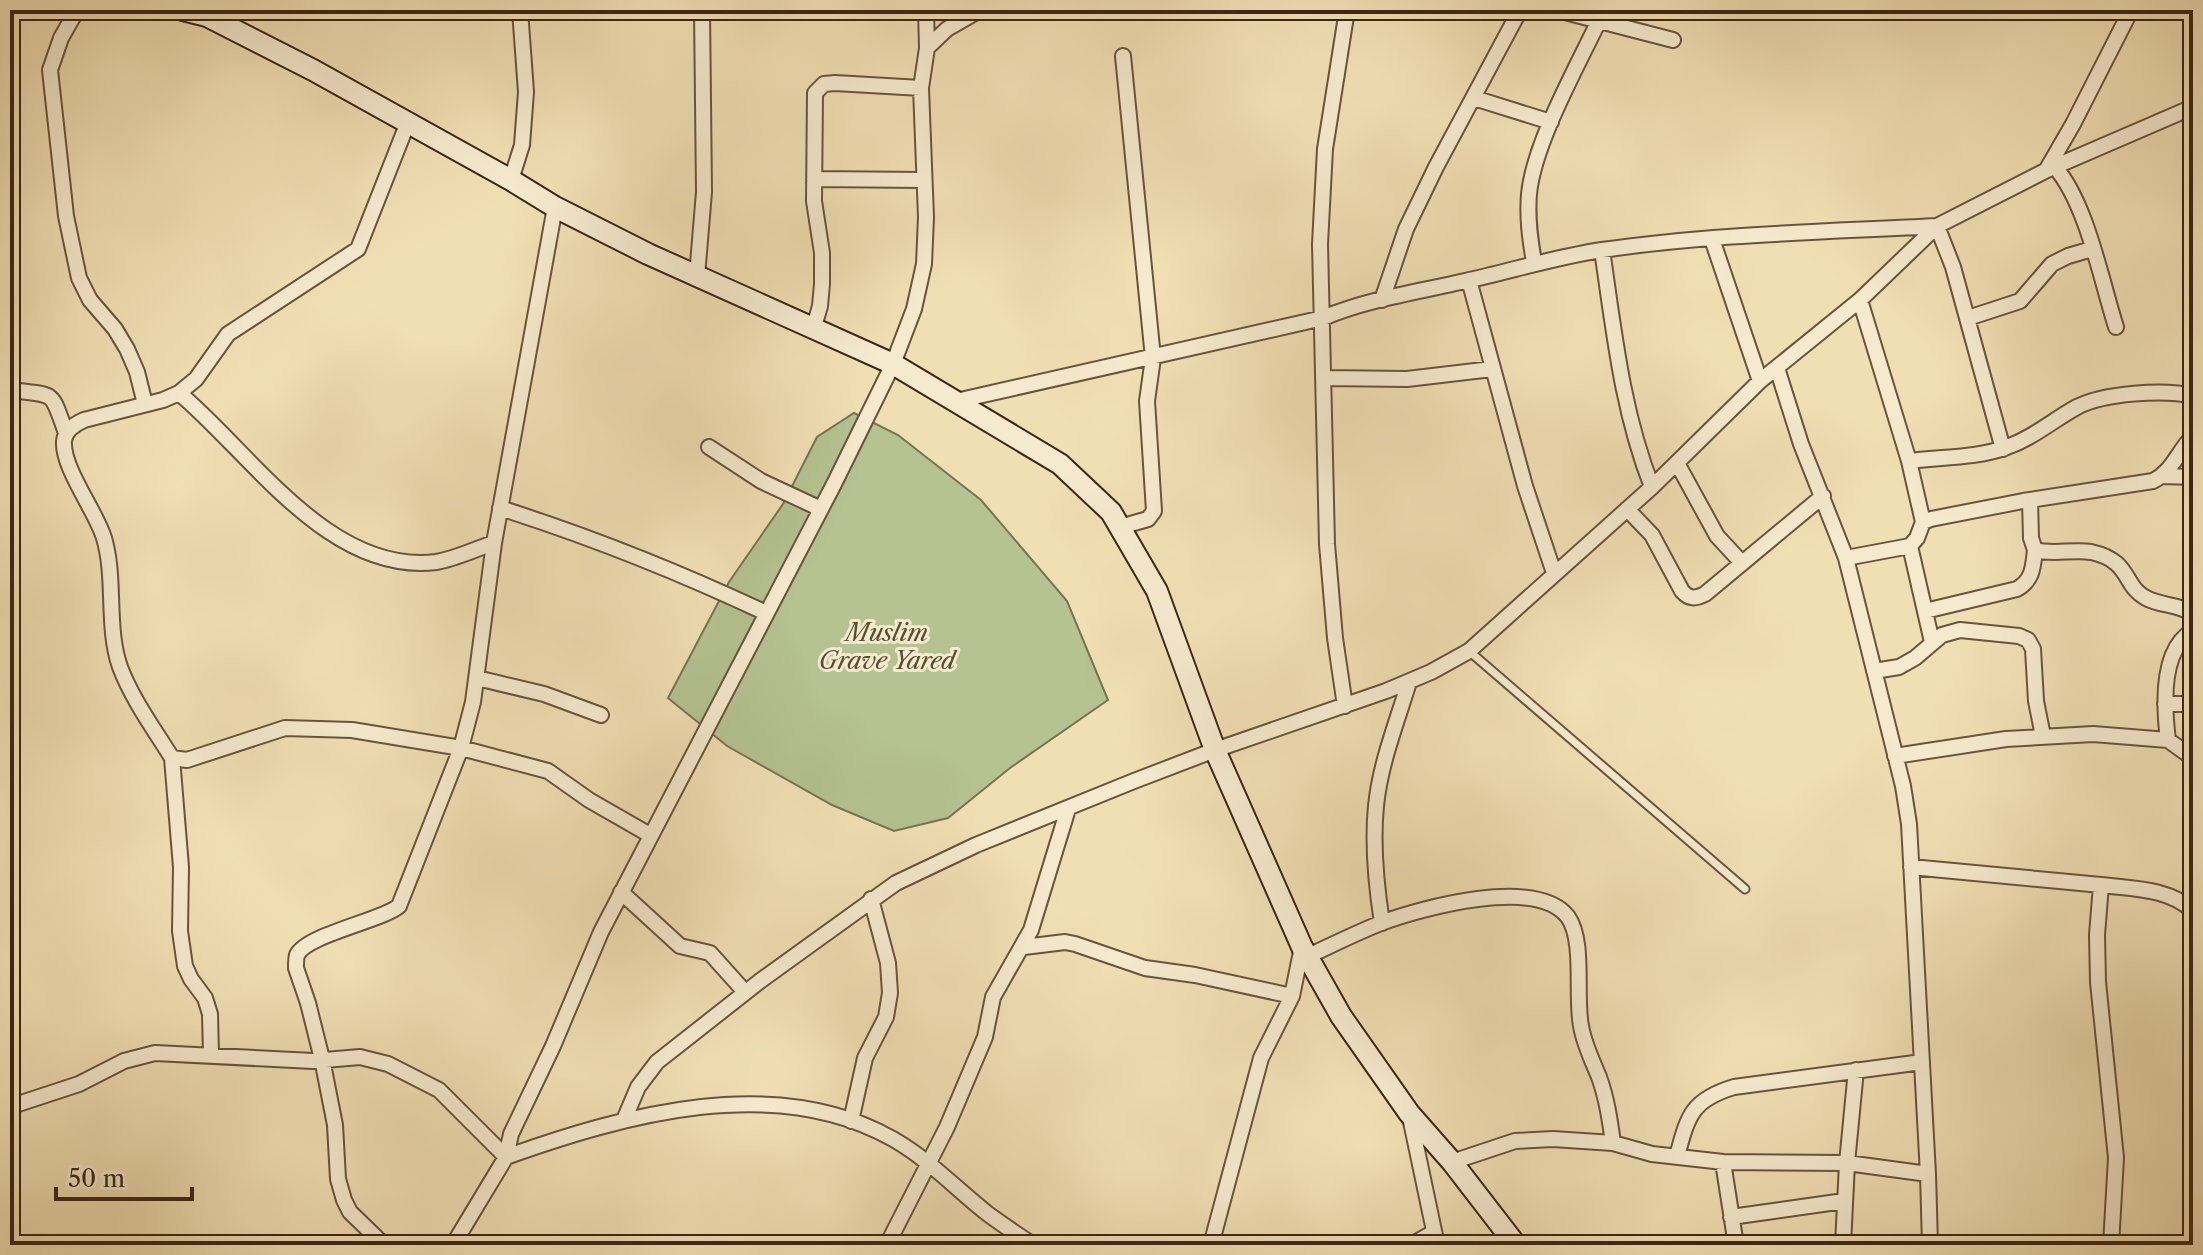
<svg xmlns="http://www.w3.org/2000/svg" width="2203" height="1255" font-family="'Libre Caslon Text',serif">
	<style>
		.green { fill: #b4c391; stroke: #777454; stroke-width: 2 }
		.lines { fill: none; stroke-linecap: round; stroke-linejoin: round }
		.lane-casing { stroke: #68543e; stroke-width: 11 }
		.street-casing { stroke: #68543e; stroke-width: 18 }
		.secondary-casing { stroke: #3a2616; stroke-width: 24 }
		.lane { stroke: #f6eace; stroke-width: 7 }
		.street { stroke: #f6eace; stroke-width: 14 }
		.secondary { stroke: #f6eace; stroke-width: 20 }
		.labels { text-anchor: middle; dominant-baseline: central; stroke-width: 6; stroke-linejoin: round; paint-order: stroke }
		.park-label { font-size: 24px; font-style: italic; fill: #584d35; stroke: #f6eace }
	</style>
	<rect width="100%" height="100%" fill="#f1dfb4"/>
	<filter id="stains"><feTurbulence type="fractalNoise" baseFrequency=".0025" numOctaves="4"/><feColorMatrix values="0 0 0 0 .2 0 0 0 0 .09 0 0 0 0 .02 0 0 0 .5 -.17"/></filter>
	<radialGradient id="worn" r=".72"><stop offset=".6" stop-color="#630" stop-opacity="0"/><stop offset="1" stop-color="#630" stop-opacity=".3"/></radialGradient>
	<path class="green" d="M854,413l44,22 83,65 86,101 41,99 -98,68 -62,50 -54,13 -62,-26 -105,-59 -59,-48 61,-116 54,-78 34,-67z"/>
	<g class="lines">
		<defs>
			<path id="lane" d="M1469,651l276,238"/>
			<path id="street" d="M77,10l-16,28 -11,32 16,146 13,62 11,22 25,29 12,20 10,23 8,32
				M926,10l1,38
				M1557,10l116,30
				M1474,98l77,24
				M408,122l-50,127 -130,85 -32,45 -17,14 -16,7 -79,20c-9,4 -19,10 -20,21 -2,27 32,70 40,97 12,40 2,90 16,129 12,32 34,62 52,91l15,2 98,-32 67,2 109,18 87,23 41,29 61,35
				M2055,167c32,37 46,113 61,160
				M2047,169l26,-45 58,-114
				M814,179l110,1
				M511,180l11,-35 4,-53 -6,-82
				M1712,239l48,142
				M1602,250c12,81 20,161 50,237
				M1534,262c-4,-23 -7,-44 -5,-68 5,-53 52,-134 75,-184
				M697,276l7,-84 -2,-182
				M1469,280l56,206 29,87
				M1382,300l24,-71 30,-62 84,-157
				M1860,300l49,161 14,61
				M1968,318l52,-17 32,-37 16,-8 24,-7
				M814,327l6,-21 2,-22v-31l-8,-52 1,-108 9,-9 11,-1 86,5
				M1777,368l24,76 45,114 57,228 6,38 19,350 2,71
				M1325,378l82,1 85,-10
				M10,390c47,6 40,-1 56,43
				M179,393c72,60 150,182 257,169 19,-3 39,-13 58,-19
				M956,401l367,-83c45,-19 95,-26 142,-37 46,-10 90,-24 137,-31 110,-16 223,-18 335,-24l16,41 50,182
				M709,447l52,34 60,28
				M1909,461c31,-4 69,-3 98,-14 26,-9 46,-27 70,-40 27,-14 87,-18 116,-11
				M1677,463l40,73 25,27
				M2162,476l31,1
				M2030,500l1,38 4,12c18,5 38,-1 56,2 41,9 31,33 55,46 15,8 33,6 47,16
				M500,508c91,29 179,64 266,105
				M1627,509l25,26 30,56c7,8 13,8 23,3l118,-98
				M1120,527l28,-8 6,-8 -7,-110 6,-43 -30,-302
				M1910,546l22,96
				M1846,558l64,-12 7,-8 6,-16 8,-3 92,-18 130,-20c20,-10 25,-30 40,-45
				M1925,611l92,-22c16,-9 16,-22 18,-39
				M1874,671l25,-4 16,-9 27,-23 18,-5 59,6 9,4 5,9 3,52 7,35
				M477,678l67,16 57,21
				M2165,704h28
				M1345,706l-10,-68 -8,-94 -7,-300 5,-95 22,-139
				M2168,740c-4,-32 -8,-91 25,-109
				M1895,756l111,-17 87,-5 75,6 25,18
				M172,758l9,109 -1,64 5,35 6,13 14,19 5,16 1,41
				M1911,867l190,18
				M621,892l59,54 30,7 35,39
				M1382,923c-6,-39 -10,-78 -6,-117 4,-42 21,-84 33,-124
				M1024,947l41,-5 10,2 70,24 50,7 97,21 10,-49
				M1308,956c24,-11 48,-23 73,-33 40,-15 156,-47 187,-6 17,24 7,79 13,109 3,18 11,34 18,51 8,22 11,44 14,66
				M10,1109l5,-4 64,-21 45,-23 31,-8 158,8 47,-4 28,7 51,26 67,67c118,-42 269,-85 387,-18 38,22 62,49 95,75 15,11 30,21 45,31
				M1410,1117l27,128
				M624,1120l14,-33 19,-25 103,-81 136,-98 80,-38 158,-64 81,-31 171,-59 45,-19 38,-21 183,-164 108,-106 100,-81 77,-74 110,-56 146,-63
				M851,1121l14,-63 21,-41 4,-24 -2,-30 -17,-64
				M1677,1156c11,-40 14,-56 57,-69l188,-25
				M1452,1162l63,-21 38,-2 60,4 39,11 71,8 124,1 81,11
				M1723,1162l13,83
				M1731,1217l113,-16
				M1930,1242l18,3
				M384,1245l-34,-33 -6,-12 -6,-21 -3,-54 -13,-66 -14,-56 -12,-35c0,-3 0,-10 1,-13 9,-20 86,-35 102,-49l62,-158 12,-46 21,-159 61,-336
				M453,1245l53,-88 5,-23 42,-88 48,-114 233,-448 59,-120 21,-55 10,-45 2,-47 -5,-129 6,-40 20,-19 33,-19
				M887,1245l60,-118 38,-90 8,-40 38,-67 37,-121
				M1211,1245l50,-187 31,-62
				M1411,1245l23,-13
				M1843,1245l4,-82 9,-93
				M2111,1245l5,-87 -18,-176 -1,-47 4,-50c32,4 68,3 92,26"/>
			<path id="secondary" d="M183,10l24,6 106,54 198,110 44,27 93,47 245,110 167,100 51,48 46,79 58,159 87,197 39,69 68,97 43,49 64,83"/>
		</defs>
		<use href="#lane" class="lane-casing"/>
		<use href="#street" class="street-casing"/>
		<use href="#secondary" class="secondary-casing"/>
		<use href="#lane" class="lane"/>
		<use href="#street" class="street"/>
		<use href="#secondary" class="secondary"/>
	</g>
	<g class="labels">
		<g class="park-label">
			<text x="887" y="632">Muslim<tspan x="887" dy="28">Grave Yared</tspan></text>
		</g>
	</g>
	<rect width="2203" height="1255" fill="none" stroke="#f1dfb4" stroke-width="40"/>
	<rect x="12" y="12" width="2179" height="1231" fill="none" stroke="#3a2616" stroke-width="4"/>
	<rect x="20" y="20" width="2163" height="1215" fill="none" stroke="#3a2616" stroke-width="2"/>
	<path d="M56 1187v12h136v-12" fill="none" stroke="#3a2616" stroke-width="4"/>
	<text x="68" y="1187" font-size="24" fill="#3a2616" stroke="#f6eace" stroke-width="6" paint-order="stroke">50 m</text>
	<rect width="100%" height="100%" filter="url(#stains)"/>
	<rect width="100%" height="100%" fill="url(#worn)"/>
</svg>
